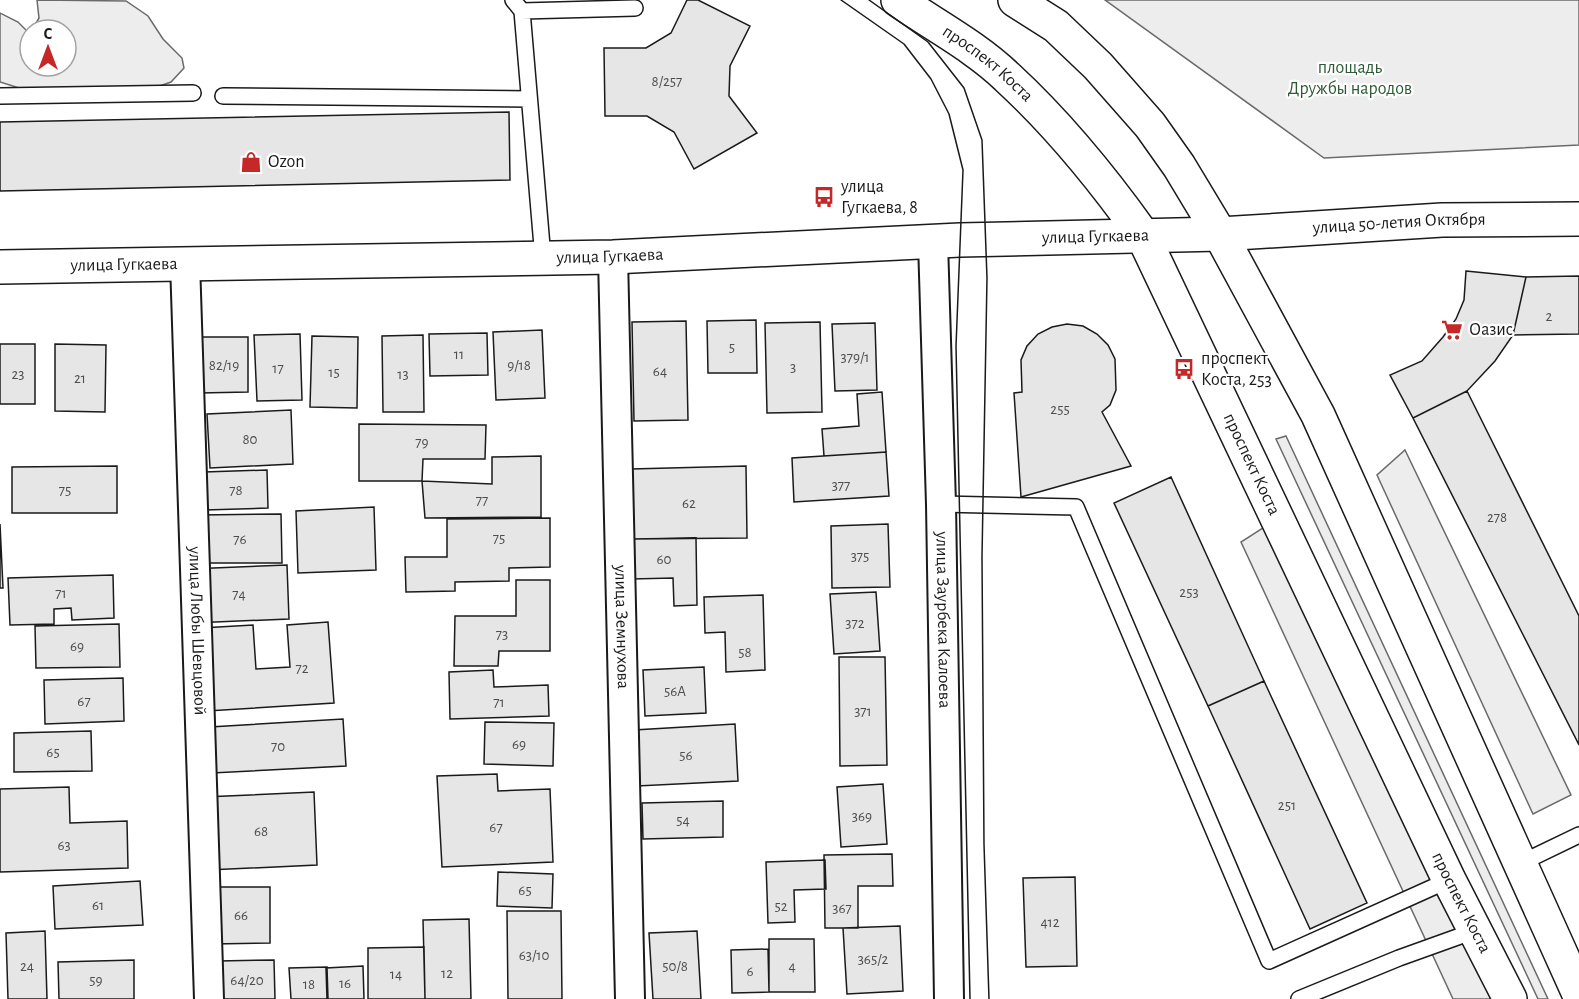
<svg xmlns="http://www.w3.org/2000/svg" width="1579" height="999" font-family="'Alegreya Sans',sans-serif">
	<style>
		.built { fill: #ededed; stroke: #6a6a6a; stroke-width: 1.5 }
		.building { fill: #e6e6e6; stroke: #1a1a1a; stroke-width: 1.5 }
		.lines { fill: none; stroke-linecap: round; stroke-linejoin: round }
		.lane-casing { stroke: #1a1a1a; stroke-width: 18 }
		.street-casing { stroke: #1a1a1a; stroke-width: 32 }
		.secondary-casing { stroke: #1a1a1a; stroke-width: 36 }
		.primary-casing { stroke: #1a1a1a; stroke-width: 36 }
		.lane { stroke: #fff; stroke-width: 15 }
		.street { stroke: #fff; stroke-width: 28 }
		.secondary { stroke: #fff; stroke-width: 33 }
		.primary { stroke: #fff; stroke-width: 33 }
		.tram { stroke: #1a1a1a; stroke-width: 1.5 }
		.labels { text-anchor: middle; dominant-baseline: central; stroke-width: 4.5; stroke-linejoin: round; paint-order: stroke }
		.number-label { font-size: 15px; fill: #4d4d4d }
		.street-label { font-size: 18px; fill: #1a1a1a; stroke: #fff }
		.park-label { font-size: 18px; fill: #2b5a34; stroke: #fff }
		.poi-label { font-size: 18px; fill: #1a1a1a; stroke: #fff; text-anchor: start }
	</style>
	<rect width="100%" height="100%" fill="#fff"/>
	<path class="built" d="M37,0l89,1 22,15 15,23 19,19 2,10 -13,14 -28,10 -108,1 -35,-11v-69l18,9 12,12v32h36v-36h-34l7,-12z
		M1105,0h474v145l-255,13z
		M1286,436l262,563h-10l-262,-560z
		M1405,450l166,345 -38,19 -156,-339z
		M1277,519l224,480h-48l-212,-457z"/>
	<path class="building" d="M687,0h11l52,26 -20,40 -1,30 28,37 -63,36 -20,-37 -27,-16h-42l-1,-68h42l25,-15z
		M509,112l1,68 -510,11v-69z
		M1466,271l60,6 -13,58 -18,26 -28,30 -54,27 -23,-43 32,-14 21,-24 13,-18 8,-19z
		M1579,276v58l-66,1 13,-58z
		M756,320l1,53h-49l-1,-52z
		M686,321l2,99 -54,1 -2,-99z
		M820,322l2,90 -55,1 -2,-90z
		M875,323l2,67 -42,1 -3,-67z
		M1067,324l16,2 14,8 11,11 7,14 1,31 -6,15 -8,7 29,54 -110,31 -7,-104 8,-1 -1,-32 6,-14 11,-12 14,-7z
		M542,330l3,68 -49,2 -3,-68z
		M487,333l1,42 -58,1 -1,-42z
		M300,334l2,66 -45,1 -3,-66z
		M423,335l1,77h-41l-1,-76z
		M312,336l46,1 -1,71 -47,-1z
		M200,337h48v55l-48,1z
		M0,344h35v60h-35z
		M55,344l51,1 -1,67 -50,-1z
		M1467,391l112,225v129l-166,-327z
		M882,392l4,60 -62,4 -2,-27 37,-3 -2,-32z
		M291,410l2,54 -83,4 -3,-54z
		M359,424l127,1 -1,34h-62l-1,22h-63z
		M886,452l3,44 -95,6 -2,-44z
		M541,456v61l-116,1 -3,-37 70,3v-27z
		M117,466v47h-105v-46z
		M746,466l1,72 -116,1v-70z
		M267,470l1,38 -63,2 -1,-38z
		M1171,477l93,204 -56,25 -94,-203z
		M374,507l2,63 -78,3 -2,-62z
		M281,514l1,49h-82l-1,-48z
		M550,518v49l-41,1v13l-54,1v9l-49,1 -1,-35h42v-38z
		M0,524l3,64h-3z
		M888,524l2,63 -58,1 -1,-62z
		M696,538l1,67 -23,1 -1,-28 -41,1 -1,-40z
		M287,565l2,54 -97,4 -3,-54z
		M113,575l1,43 -42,2 -1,-12 -17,1v15l-44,1 -2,-47z
		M516,580h34v71h-51l-1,15h-44l1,-50h61z
		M876,592l4,59 -46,3 -4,-60z
		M763,595l2,75 -39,2 -1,-40 -20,1 -1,-36z
		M328,622l6,81 -127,8 -6,-83 52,-3 3,44 34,-2 -3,-42z
		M119,624l1,43 -84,1 -1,-42z
		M839,657h46l2,108 -47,1z
		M704,667l2,46 -61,3 -2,-46z
		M493,670l1,17 54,-2 1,31 -99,3 -1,-47z
		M123,678l1,43 -79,3 -1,-44z
		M1264,681l103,222 -57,26 -102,-223z
		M343,719l3,47 -134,7 -2,-46z
		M485,722l69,1 -1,43 -69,-2z
		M735,724l3,57 -101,5 -3,-56z
		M91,731l1,40 -78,1v-39z
		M497,774l1,17 52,-2 3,73 -111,5 -5,-91z
		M883,784l4,60 -46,3 -4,-60z
		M69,787l1,36 57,-2 1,47 -128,4v-83z
		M314,792l3,73 -109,5 -4,-73z
		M723,801v36l-80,2 -1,-36z
		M892,854l1,32h-35v42h-33l-1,-73z
		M825,860l1,29 -32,1 1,32 -27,1 -2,-61z
		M498,872l55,2 -1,34 -55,-2z
		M1075,877l2,89 -51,1 -3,-89z
		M140,881l3,44 -88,4 -2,-43z
		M212,887h58v56l-57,1z
		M507,911h54l1,88h-54z
		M469,919l2,80h-46l-2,-79z
		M900,926l3,65 -56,3 -4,-66z
		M45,931l2,68h-39l-2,-66z
		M697,931l4,68h-48l-4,-66z
		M769,939h45l1,53h-46z
		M424,947l1,52h-57v-51z
		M768,949l1,43 -37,1 -1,-43z
		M134,960v39h-75l-1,-37z
		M274,960l1,39h-56l-1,-38z
		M363,966l1,33h-37l-1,-31z
		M327,967l1,32h-37l-2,-31z"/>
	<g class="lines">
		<defs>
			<path id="lane" d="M513,0l9,11 21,247
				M522,11l113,-3
				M0,96l193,-3
				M223,96l306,3
				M941,504l135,3 193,454 180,-81
				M1519,864l60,-29
				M1299,999l100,-41 78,-28"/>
			<g id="street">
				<path id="s1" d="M933,242l8,262 8,495"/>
				<path id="s2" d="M613,257l17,742"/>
				<path id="s3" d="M185,262l24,737"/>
			</g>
			<g id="secondary">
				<path id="s4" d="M0,267l613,-10 347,-17 260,-6 222,-14 137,-1"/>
			</g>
			<g id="primary">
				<path id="s5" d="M898,0c36,25 78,47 109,77 51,47 95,101 135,157l307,646 61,119"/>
				<path d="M1015,0l41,26 42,40 52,59 29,41 41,68 98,181 261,579"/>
			</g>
		</defs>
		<use href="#lane" class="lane-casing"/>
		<use href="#street" class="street-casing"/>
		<use href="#secondary" class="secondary-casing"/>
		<use href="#primary" class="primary-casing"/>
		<use href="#lane" class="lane"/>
		<use href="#street" class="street"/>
		<use href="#secondary" class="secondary"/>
		<use href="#primary" class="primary"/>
		<path class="tram" d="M841,0l63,44 27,35 18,35 14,56 -7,176 14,653
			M869,0l59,42 36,46 18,52 5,138 -5,279 2,287 5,155"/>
	</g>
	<defs>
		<symbol id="shop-bare" viewBox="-9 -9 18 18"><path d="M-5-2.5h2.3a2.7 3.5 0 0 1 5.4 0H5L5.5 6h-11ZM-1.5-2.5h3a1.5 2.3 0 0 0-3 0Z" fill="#c62828" stroke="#fff" stroke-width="2.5" paint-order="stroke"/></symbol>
		<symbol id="bus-bare" viewBox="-9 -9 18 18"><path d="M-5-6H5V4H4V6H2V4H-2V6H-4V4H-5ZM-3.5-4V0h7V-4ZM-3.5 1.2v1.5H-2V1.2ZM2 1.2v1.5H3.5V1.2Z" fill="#c62828" stroke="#fff" stroke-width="2.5" paint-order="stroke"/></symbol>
		<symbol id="supermarket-bare" viewBox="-9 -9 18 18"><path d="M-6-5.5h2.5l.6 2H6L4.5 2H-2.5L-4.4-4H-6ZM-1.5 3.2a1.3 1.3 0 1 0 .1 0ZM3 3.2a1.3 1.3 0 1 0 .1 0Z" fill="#c62828" stroke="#fff" stroke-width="2.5" paint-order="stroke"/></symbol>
	</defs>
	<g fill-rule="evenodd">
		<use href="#shop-bare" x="236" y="147" width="30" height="30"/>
		<use href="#bus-bare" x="809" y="182" width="30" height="30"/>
		<use href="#supermarket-bare" x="1437" y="315" width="30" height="30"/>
		<use href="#bus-bare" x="1169" y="354" width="30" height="30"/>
	</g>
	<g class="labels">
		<g class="number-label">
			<text x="667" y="81">8/257</text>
			<text x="1549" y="316">2</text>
			<text x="732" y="347">5</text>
			<text x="459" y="354">11</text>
			<text x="855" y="357">379/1</text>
			<text x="224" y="365">82/19</text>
			<text x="519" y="365">9/18</text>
			<text x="793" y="367">3</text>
			<text x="278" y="368">17</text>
			<text x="660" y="371">64</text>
			<text x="334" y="372">15</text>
			<text x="18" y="374">23</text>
			<text x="403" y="374">13</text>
			<text x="80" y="378">21</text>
			<text x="1060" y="409">255</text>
			<text x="250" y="439">80</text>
			<text x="422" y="442">79</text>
			<text x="841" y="485">377</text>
			<text x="65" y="490">75</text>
			<text x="236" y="490">78</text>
			<text x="482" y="500">77</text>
			<text x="689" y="503">62</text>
			<text x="1497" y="517">278</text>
			<text x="499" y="538">75</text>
			<text x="240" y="539">76</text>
			<text x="860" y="556">375</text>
			<text x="664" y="559">60</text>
			<text x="1189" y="592">253</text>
			<text x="61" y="593">71</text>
			<text x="239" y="594">74</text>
			<text x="855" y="623">372</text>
			<text x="502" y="634">73</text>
			<text x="77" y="646">69</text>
			<text x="745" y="652">58</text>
			<text x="302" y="668">72</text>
			<text x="675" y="691">56A</text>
			<text x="84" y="701">67</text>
			<text x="499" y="702">71</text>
			<text x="863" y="711">371</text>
			<text x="519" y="744">69</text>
			<text x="278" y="746">70</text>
			<text x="53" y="752">65</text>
			<text x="686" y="755">56</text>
			<text x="1287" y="805">251</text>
			<text x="862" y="816">369</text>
			<text x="683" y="820">54</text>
			<text x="496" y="827">67</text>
			<text x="261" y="831">68</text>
			<text x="64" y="845">63</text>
			<text x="525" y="890">65</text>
			<text x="98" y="905">61</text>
			<text x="781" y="906">52</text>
			<text x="842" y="908">367</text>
			<text x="241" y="915">66</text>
			<text x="1050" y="922">412</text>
			<text x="534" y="955">63/10</text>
			<text x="873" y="959">365/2</text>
			<text x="27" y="966">24</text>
			<text x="675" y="966">50/8</text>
			<text x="792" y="966">4</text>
			<text x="750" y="971">6</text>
			<text x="447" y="973">12</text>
			<text x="396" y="974">14</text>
			<text x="96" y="980">59</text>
			<text x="247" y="980">64/20</text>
			<text x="345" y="983">16</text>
			<text x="309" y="984">18</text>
		</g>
		<g class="street-label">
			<text stroke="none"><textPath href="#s5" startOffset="110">проспект Коста</textPath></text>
			<text stroke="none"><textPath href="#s4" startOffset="1400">улица 50-летия Октября</textPath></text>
			<text stroke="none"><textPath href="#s4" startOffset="1096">улица Гугкаева</textPath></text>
			<text stroke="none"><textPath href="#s4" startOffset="610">улица Гугкаева</textPath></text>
			<text stroke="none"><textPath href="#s4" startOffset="124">улица Гугкаева</textPath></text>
			<text stroke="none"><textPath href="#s5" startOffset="596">проспект Коста</textPath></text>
			<text stroke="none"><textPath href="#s1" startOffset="378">улица Заурбека Калоева</textPath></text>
			<text stroke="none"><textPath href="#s2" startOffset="370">улица Земнухова</textPath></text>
			<text stroke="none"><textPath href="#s3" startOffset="369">улица Любы Шевцовой</textPath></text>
			<text stroke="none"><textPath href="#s5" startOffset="1082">проспект Коста</textPath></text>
		</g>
		<g class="park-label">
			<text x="1350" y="68">площадь<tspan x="1350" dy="21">Дружбы народов</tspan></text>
		</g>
		<g class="poi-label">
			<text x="268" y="162">Ozon</text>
			<text x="841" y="187">улица<tspan x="841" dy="21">Гугкаева, 8</tspan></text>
			<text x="1469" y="330">Оазис</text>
			<text x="1201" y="359">проспект<tspan x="1201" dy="21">Коста, 253</tspan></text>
		</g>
	</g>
	<g transform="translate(48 48)"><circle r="28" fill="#ffffff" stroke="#a3a3a3" stroke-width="1.5"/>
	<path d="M0-4.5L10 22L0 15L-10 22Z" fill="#c62828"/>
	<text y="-9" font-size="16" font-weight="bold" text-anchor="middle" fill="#1a1a1a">С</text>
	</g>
</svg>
